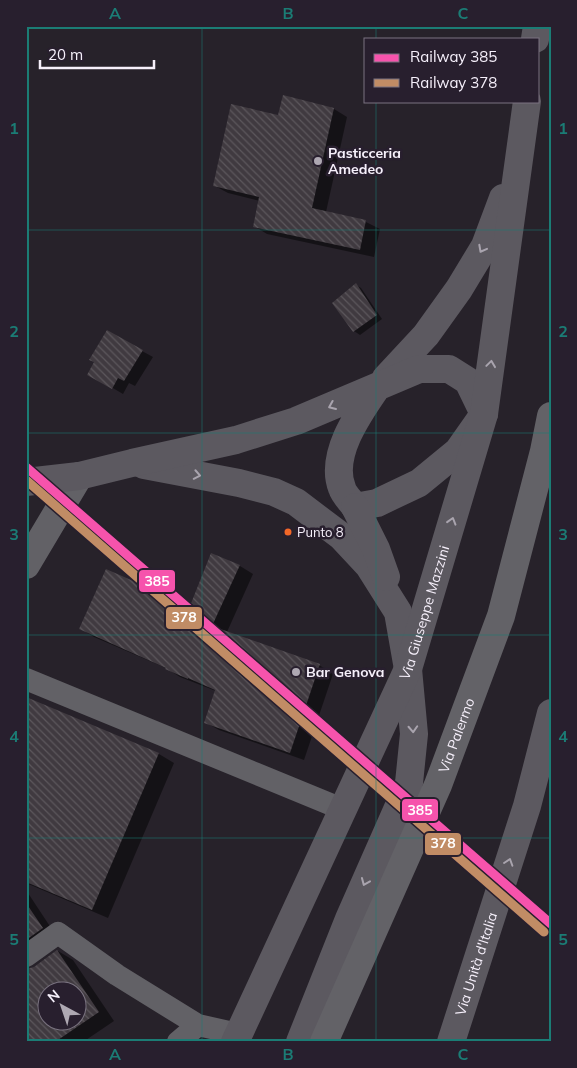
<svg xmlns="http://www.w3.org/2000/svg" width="577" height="1068" font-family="Mulish,sans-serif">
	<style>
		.shadow { fill: #0007; fill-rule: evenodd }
		.building { fill: url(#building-back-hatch); fill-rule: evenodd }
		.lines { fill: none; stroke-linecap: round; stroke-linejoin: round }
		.lane { stroke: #626166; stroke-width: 22 }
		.street { stroke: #626166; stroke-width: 28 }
		.secondary { stroke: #5c5960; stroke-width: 28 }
		.primary { stroke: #636267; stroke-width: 28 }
		.rail-1-casing { stroke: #281f2e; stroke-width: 12 }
		.rail-2-casing { stroke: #281f2e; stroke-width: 12 }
		.rail-1 { stroke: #f653ac; stroke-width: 9 }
		.rail-2 { stroke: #c18c65; stroke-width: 9 }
		.oneway { stroke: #a9a4ae }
		.grid { fill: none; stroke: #1b7c75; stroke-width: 1; stroke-opacity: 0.55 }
		.poi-dot { fill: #aea8b2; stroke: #281f2e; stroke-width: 2 }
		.bus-dot { fill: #f36827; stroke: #281f2e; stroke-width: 2 }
		.labels { text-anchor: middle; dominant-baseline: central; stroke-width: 5; stroke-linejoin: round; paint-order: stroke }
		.bus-label { font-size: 13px; fill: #f6f0fb; stroke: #281f2e; text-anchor: start }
		.poi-label { font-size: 14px; font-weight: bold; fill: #f6f0fb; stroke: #281f2e; text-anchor: start }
		.street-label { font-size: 14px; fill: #f6f0fb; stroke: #281f2e }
		.line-badge { stroke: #281f2e; stroke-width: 2 }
		.badge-label { font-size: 14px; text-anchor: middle; font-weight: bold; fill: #fff }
		.neatline { fill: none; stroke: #1b7c75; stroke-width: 2 }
		.grid-label { font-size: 16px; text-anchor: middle; font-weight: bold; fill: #1b7c75 }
	</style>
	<defs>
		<pattern id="building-back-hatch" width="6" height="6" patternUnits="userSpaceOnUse" patternTransform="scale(1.25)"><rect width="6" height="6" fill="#403a40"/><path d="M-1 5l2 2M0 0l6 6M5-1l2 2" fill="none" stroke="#5c575c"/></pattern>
	</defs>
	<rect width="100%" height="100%" fill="#27222a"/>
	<path class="shadow" d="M334,109l13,8 -21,95 40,10 14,7 -6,28 -107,-23 -13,-8 6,-25 -32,-8 -13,-7 64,-69z
		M356,285l5,3 21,31 -22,16 -6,-4 -21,-28z
		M107,332l46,25 -18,29 -6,-3 -6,11 -34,-20z
		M212,554l28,12 13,8 -26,58 92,33 14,9 -29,86 -85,-30 -14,-8 11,-31 -36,-14 -14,-9 -72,-31 -13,-8 110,-21z
		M26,699l133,55 15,9 -66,155 -82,-35z
		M26,890l31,47 -29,29 1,4 5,-2 24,-17 15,9 41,61 -31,21h-57zM48,990h30v30h-30z"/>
	<path class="building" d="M283,95l51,13 -22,100 54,12 -6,30 -107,-23 6,-30 -46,-11 18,-82 47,11z
		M356,283l21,32 -24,17 -21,-29z
		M107,330l36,20 -19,31 -6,-3 -6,11 -25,-14 7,-13 -5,-2z
		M211,553l29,12 -28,61 108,38 -30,89 -86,-30 11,-33 -27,-12v1l-23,-10 1,-1 -87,-39 27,-60 84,37z
		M26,697l133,56 -67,157 -66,-28z
		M26,903l17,25 -17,12z
		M57,950l42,62 -44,30h-29v-73l8,-2zM48,990h30v30h-30z"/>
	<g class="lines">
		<path class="lane" d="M26,679l316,130
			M26,956l32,-23 59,42 81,50 40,9
			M178,1042l20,-17"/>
		<path class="street" d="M26,565l53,-89"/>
		<g class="secondary">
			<path d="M535,39l2,-13"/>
			<path d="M386,378l40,-43 33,-46 26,-43 18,-48"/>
			<path d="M144,465l95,18 35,9 22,10 45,34 28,30 29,46 10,57 6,65 -5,49 -60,136 -49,123"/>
			<path d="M26,482l53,-6 53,-13 104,-23 60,-19 123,-52h30l19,12 16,33 -26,37 -39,32 -42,20 -22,4c-4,-6 -11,-12 -13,-19 -13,-33 17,-75 35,-101"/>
			<path d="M355,507l21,42 10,28"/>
			<path id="s1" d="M235,1042l173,-373 76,-255 43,-313"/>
			<path id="s2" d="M451,1042l76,-236 24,-93"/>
		</g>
		<path class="primary" id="s3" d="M324,1042l114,-257 63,-169 43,-165 7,-35"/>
		<defs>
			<path id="rail-1" d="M26,467l525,457"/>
			<path id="rail-2" d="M26,480l518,452"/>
		</defs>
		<use href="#rail-1" class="rail-1-casing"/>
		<use href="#rail-2" class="rail-2-casing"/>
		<use href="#rail-1" class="rail-1"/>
		<use href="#rail-2" class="rail-2"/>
	</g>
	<defs><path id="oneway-chevron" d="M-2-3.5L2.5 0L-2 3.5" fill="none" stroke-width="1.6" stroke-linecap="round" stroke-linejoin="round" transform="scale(1.25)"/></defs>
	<g class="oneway">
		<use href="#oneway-chevron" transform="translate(482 249) rotate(118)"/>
		<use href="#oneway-chevron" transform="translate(491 364) rotate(-82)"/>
		<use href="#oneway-chevron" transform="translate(332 406) rotate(157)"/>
		<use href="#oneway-chevron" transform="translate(197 475) rotate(11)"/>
		<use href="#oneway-chevron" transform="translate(452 521) rotate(-73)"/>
		<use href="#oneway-chevron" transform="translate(413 729) rotate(87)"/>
		<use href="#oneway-chevron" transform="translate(509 862) rotate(-72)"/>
		<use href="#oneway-chevron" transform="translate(365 882) rotate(113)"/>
	</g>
	<path class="grid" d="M202,26v1016M376,26v13M376,101v941M26,230h525M26,433h525M26,635h525M26,838h525"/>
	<g class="poi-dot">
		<circle cx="318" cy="161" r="5"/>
		<circle cx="296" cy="672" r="5"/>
	</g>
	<circle class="bus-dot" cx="288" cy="532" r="4.5"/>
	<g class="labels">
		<g class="bus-label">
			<text x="297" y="532">Punto 8</text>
		</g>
		<g class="poi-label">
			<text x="328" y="153">Pasticceria<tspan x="328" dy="16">Amedeo</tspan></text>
			<text x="306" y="672">Bar Genova</text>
		</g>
		<g class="street-label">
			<text stroke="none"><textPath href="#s1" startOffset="470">Via Giuseppe Mazzini</textPath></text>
			<text stroke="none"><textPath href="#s3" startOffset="334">Via Palermo</textPath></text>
			<text stroke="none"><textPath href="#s2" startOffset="82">Via Unità d'Italia</textPath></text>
		</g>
	</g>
	<g class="line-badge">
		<rect x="138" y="569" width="38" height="24" rx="5" fill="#f653ac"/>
		<rect x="165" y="606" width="38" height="24" rx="5" fill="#c18c65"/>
		<rect x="401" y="798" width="38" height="24" rx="5" fill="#f653ac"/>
		<rect x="424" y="832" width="38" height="24" rx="5" fill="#c18c65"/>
	</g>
	<g class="badge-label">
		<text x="157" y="586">385</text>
		<text x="184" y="622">378</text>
		<text x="420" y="815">385</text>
		<text x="443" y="848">378</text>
	</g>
	<rect width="577" height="1068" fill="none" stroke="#281f2e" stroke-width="55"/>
	<rect x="364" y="38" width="175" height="65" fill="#281f2e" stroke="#7a7380"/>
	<rect x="374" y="54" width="25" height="8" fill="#f653ac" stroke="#7a7380"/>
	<text x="410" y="62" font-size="15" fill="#f6f0fb">Railway 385</text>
	<rect x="374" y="79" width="25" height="8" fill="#c18c65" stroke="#7a7380"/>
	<text x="410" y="88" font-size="15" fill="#f6f0fb">Railway 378</text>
	<g transform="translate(62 1006) rotate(320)"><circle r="24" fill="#281f2e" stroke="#7a7380"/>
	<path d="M0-4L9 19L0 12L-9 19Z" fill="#aea8b2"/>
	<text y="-8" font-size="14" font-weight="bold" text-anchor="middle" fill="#f6f0fb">N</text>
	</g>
	<path d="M40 60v8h114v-8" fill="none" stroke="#f6f0fb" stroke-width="2.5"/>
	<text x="48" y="60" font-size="15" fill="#f6f0fb" stroke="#281f2e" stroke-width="4" paint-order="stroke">20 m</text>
	<rect x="28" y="28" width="522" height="1012" class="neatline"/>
	<g class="grid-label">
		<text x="115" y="19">A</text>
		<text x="288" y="19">B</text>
		<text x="463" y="19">C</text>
		<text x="14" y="134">1</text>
		<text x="563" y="134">1</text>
		<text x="14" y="337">2</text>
		<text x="563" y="337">2</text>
		<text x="14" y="540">3</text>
		<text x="563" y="540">3</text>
		<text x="14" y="742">4</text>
		<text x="563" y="742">4</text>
		<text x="14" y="945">5</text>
		<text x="563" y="945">5</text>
		<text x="115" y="1060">A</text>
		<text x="288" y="1060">B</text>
		<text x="463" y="1060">C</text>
	</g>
</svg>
